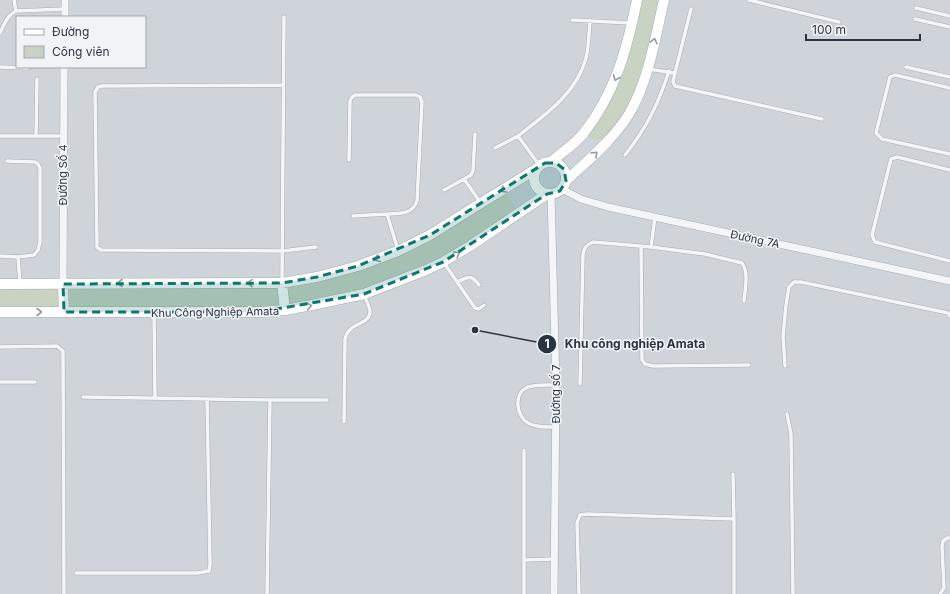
<svg xmlns="http://www.w3.org/2000/svg" width="950" height="594" font-family="Inter,sans-serif">
	<style>
		.built { fill: #cfd4db; fill-rule: evenodd }
		.green { fill: #c8d3c3 }
		.lines { fill: none; stroke-linecap: round; stroke-linejoin: round }
		.lane-casing { stroke: #a6acb3; stroke-width: 4.5 }
		.street-casing { stroke: #a6acb3; stroke-width: 8 }
		.secondary-casing { stroke: #a6acb3; stroke-width: 11 }
		.lane { stroke: #f4f5f8; stroke-width: 3.5 }
		.street { stroke: #f4f5f8; stroke-width: 7 }
		.secondary { stroke: #fff; stroke-width: 10 }
		.oneway { stroke: #949aa0 }
		.marked { fill: #0f766e; fill-opacity: 0.2; stroke: #0f766e; stroke-width: 3; stroke-dasharray: 8 5; stroke-linejoin: round }
		.labels { text-anchor: middle; dominant-baseline: central; stroke-width: 3; stroke-linejoin: round; paint-order: stroke }
		.street-label { font-size: 11px; fill: #2a3440; stroke: #f1f4f7 }
		.leader { fill: none; stroke: #2a3440; stroke-width: 1.5 }
		.callout-dot { fill: #2a3440; stroke: #f1f4f7; stroke-width: 1.5 }
		.mark-label { font-size: 12px; text-anchor: middle; font-weight: bold; fill: #fff }
		.callout-label { font-size: 12px; text-anchor: middle; font-weight: bold; fill: #2a3440; stroke: #f1f4f7; stroke-width: 3; stroke-linejoin: round; paint-order: stroke }
	</style>
	<rect width="100%" height="100%" fill="#e1e5e9"/>
	<path class="built" d="M0,0h950v594h-950zM17,17h128v50h-128z"/>
	<path class="green" d="M642,0h17c-8,37 -15,76 -33,110 -6,11 -15,20 -23,29 -6,1 -13,2 -15,-4 12,-17 24,-34 32,-54 11,-26 16,-54 22,-81z
		M506,193l11,17 -49,32 -27,16 -17,8 -61,24 -76,15 -2,-18 76,-17z
		M280,287l2,19 -23,2h-193l-1,-20z
		M0,288h61v20l-61,-1z"/>
	<g class="lines">
		<defs>
			<path id="lane" d="M14,0l2,11
				M749,0l90,22
				M916,8l34,8
				M915,19l35,8
				M572,20l59,3
				M0,33c4,-8 7,-18 16,-22l49,-2
				M0,67l28,1
				M906,67l44,10
				M648,69l27,4 16,-64
				M675,73l-2,9 2,4 147,33
				M283,85l-181,1 -4,1 -3,5 2,155 4,3 181,1 34,-4
				M950,88l-55,-13 -5,2 -14,56 6,6 68,15
				M0,136h64
				M36,136l1,-57
				M495,148l23,-12
				M625,155c22,-28 33,-50 44,-84
				M349,160l1,-59 2,-4 3,-2h61l4,2 2,5 -5,99c-5,14 -17,12 -30,13l11,36
				M7,161l28,1 3,2 2,4v74l-2,8 -4,5 -16,2 2,26
				M540,166l-22,-30c27,-21 59,-43 68,-78 3,-12 3,-26 4,-38
				M950,170l-53,-13 -6,2 -19,76 3,7 75,19
				M464,179l7,-4 2,-4 2,-37
				M444,190l20,-11 16,23
				M353,216l34,-2
				M641,246l1,114 3,4 8,2 96,-1
				M651,247l54,7 37,9c7,9 3,27 2,38
				M0,256l18,1
				M444,263l31,45 4,1 5,-4
				M282,282l2,-265
				M457,282c11,-5 14,-8 22,3
				M154,313l1,85
				M0,347l57,-1 6,5 1,243
				M785,366l-2,-30 3,-31 3,-18 5,-5h7l147,31 2,3
				M0,382h35
				M580,384l3,-129c1,-7 3,-10 10,-13l58,5 4,-30
				M83,397l187,3 -3,194
				M270,400h57
				M787,414l4,20 2,160
				M344,422l1,-83c1,-4 3,-8 7,-11 6,-5 19,-7 18,-17 -1,-5 -4,-11 -6,-16
				M556,427c-9,0 -19,1 -28,-4 -12,-7 -15,-30 0,-36 9,-3 20,-2 28,-2
				M734,519v75
				M524,560l31,-1
				M76,573h122l11,-2 1,-7 -3,-165
				M524,594v-144
				M579,594l-2,-71 3,-8 7,-1 147,5 -1,-45
				M940,594l4,-6 -2,-42 1,-5 4,-3h3"/>
			<path id="street" d="M65,17v-17
				M562,189l19,10 27,8 342,74
				M551,194l5,191 -2,209
				M63,284l1,-217"/>
			<path id="secondary" d="M534 178a16 16 0 1 1 32 0a16 16 0 1 1-32 0Z
				M551,162c10,-9 23,-17 32,-28 32,-40 44,-85 54,-134
				M566,181c22,-21 47,-41 63,-67 20,-34 26,-76 35,-114
				M282,283l3,27
				M0,284l282,-1 35,-6 41,-11 40,-15 32,-16 51,-32 55,-34
				M63,284l1,28
				M0,312h259l26,-2 27,-5 52,-11 62,-24 17,-8 27,-16 77,-52"/>
		</defs>
		<use href="#lane" class="lane-casing"/>
		<use href="#street" class="street-casing"/>
		<use href="#secondary" class="secondary-casing"/>
		<use href="#lane" class="lane"/>
		<use href="#street" class="street"/>
		<use href="#secondary" class="secondary"/>
	</g>
	<defs><path id="oneway-chevron" d="M-2-3.5L2.5 0L-2 3.5" fill="none" stroke-width="1.6" stroke-linecap="round" stroke-linejoin="round"/></defs>
	<g class="oneway">
		<use href="#oneway-chevron" transform="translate(654 41) rotate(-76)"/>
		<use href="#oneway-chevron" transform="translate(616 78) rotate(112)"/>
		<use href="#oneway-chevron" transform="translate(595 154) rotate(-44)"/>
		<use href="#oneway-chevron" transform="translate(503 190) rotate(150)"/>
		<use href="#oneway-chevron" transform="translate(457 254) rotate(-31)"/>
		<use href="#oneway-chevron" transform="translate(377 259) rotate(159)"/>
		<use href="#oneway-chevron" transform="translate(120 283) rotate(180)"/>
		<use href="#oneway-chevron" transform="translate(250 283) rotate(-179)"/>
		<use href="#oneway-chevron" transform="translate(309 306) rotate(-10)"/>
		<use href="#oneway-chevron" transform="translate(39 312)"/>
	</g>
	<path class="marked" d="M545,163h11l8,6 2,12 -6,10 -13,3 -104,68 -79,32 -105,18h-195l-1,-28 219,-1 35,-6 41,-11 72,-31z"/>
	<g class="labels">
		<g class="street-label">
			<text transform="translate(63 175) rotate(-90)">Đường Số 4</text>
			<text transform="translate(755 239) rotate(12)">Đường 7A</text>
			<text transform="translate(215 312) rotate(-1)">Khu Công Nghiệp Amata</text>
			<text transform="translate(556 394) rotate(-90)">Đường số 7</text>
		</g>
	</g>
	<path class="leader" d="M475 330L547 344"/>
	<g class="callout-dot">
		<circle cx="475" cy="330" r="4"/>
		<circle cx="547" cy="344" r="10"/>
	</g>
	<g class="mark-label">
		<text x="547" y="348">1</text>
	</g>
	<g class="callout-label">
		<text x="635" y="348">Khu công nghiệp Amata</text>
	</g>
	<rect x="16" y="16" width="130" height="52" fill="#f1f4f7" stroke="#a1a7ae"/>
	<rect x="24" y="29" width="20" height="6" fill="#ffffff" stroke="#a1a7ae"/>
	<text x="52" y="36" font-size="12" fill="#2a3440">Đường</text>
	<rect x="24" y="46" width="20" height="12" fill="#c8d3c3" stroke="#a1a7ae"/>
	<text x="52" y="56" font-size="12" fill="#2a3440">Công viên</text>
	<path d="M806 34v6h114v-6" fill="none" stroke="#2a3440" stroke-width="2"/>
	<text x="812" y="34" font-size="12" fill="#2a3440" stroke="#f1f4f7" stroke-width="3" paint-order="stroke">100 m</text>
</svg>
